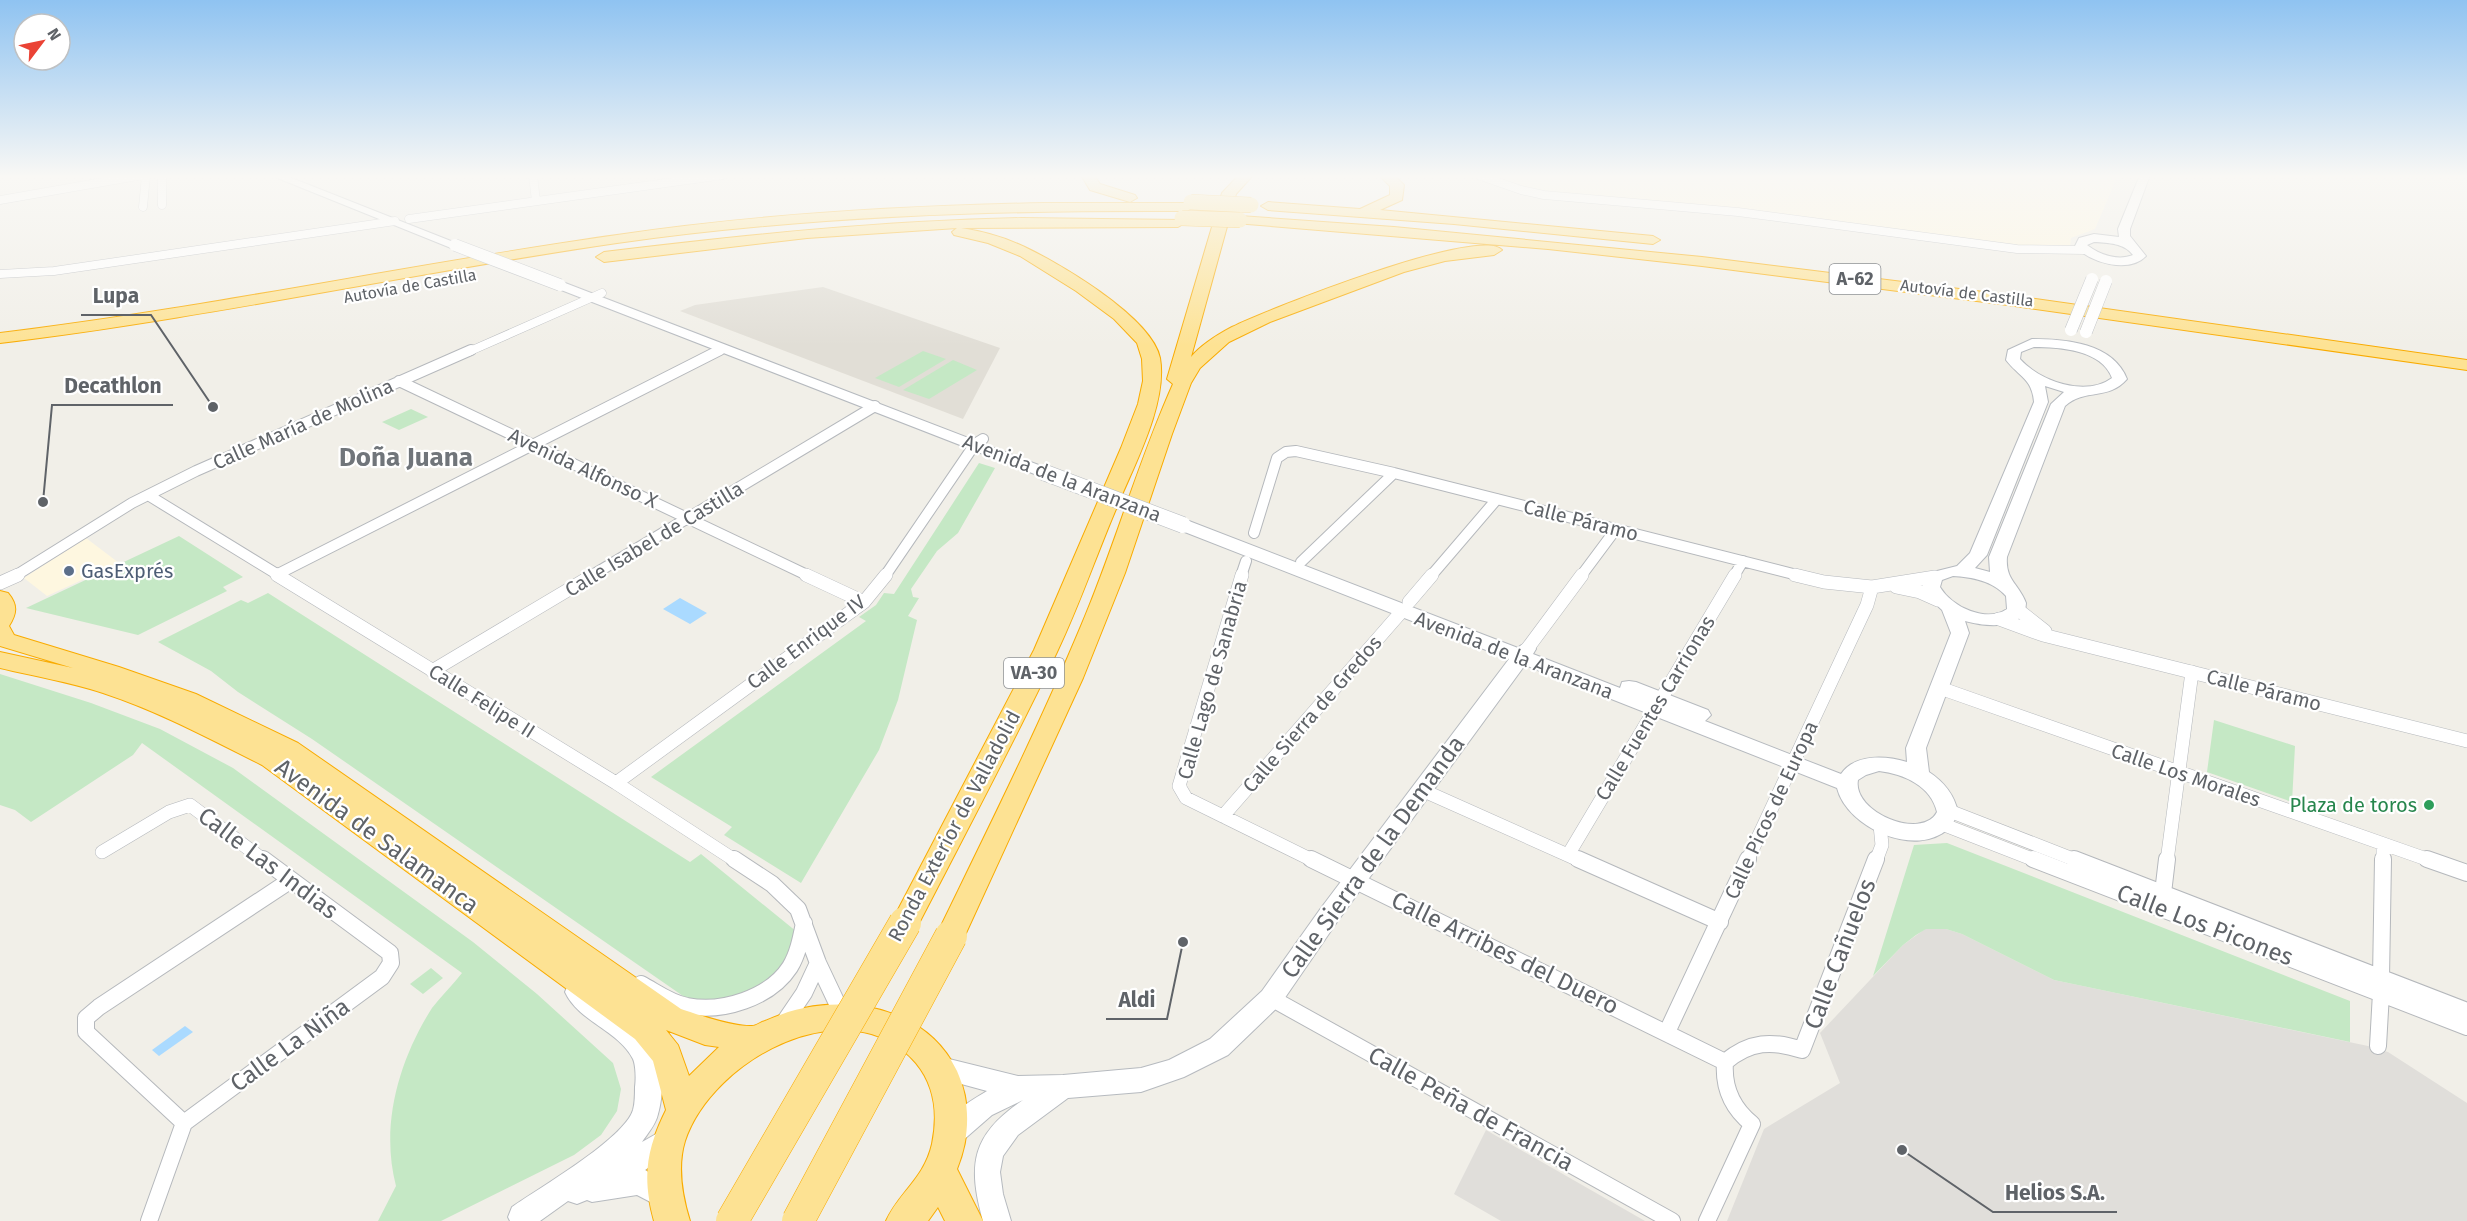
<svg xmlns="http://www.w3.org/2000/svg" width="2467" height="1221" font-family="'Fira Sans',sans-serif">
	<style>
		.commercial { fill: #fef7e0 }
		.industrial { fill: #e0deda }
		.education { fill: #e1ded6 }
		.green { fill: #c5e8c5 }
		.water { fill: #aadaff }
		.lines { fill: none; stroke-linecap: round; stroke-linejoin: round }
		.street-far3-casing { stroke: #b5b8bc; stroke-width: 9 }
		.street-far2-casing { stroke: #b5b8bc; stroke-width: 12 }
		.street-far1-casing { stroke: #b5b8bc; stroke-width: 14 }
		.street-casing { stroke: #b5b8bc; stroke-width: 18 }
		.secondary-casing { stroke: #b6babf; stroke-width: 2 }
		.highway-casing { stroke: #f9ab00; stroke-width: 2 }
		.street-far3 { stroke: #fff; stroke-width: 8 }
		.street-far2 { stroke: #fff; stroke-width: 10 }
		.street-far1 { stroke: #fff; stroke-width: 13 }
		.street { stroke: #fff; stroke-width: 16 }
		.secondary { fill: #fff; fill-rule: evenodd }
		.highway { fill: #fde293; fill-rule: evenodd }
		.secondary-bridge-far1-casing { stroke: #b6babf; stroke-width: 13; stroke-linecap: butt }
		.secondary-bridge-casing { stroke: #b6babf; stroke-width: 17; stroke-linecap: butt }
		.highway-bridge-far1-casing { stroke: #f9ab00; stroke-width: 16; stroke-linecap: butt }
		.highway-bridge-casing { stroke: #f9ab00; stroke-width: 33; stroke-linecap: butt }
		.secondary-bridge-far1 { stroke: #fff; stroke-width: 12 }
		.secondary-bridge { stroke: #fff; stroke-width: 16 }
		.highway-bridge-far1 { stroke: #fde293; stroke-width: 15 }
		.highway-bridge { stroke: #fde293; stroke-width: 32 }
		.service-dot { fill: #5c6f8a; stroke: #fff; stroke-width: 2 }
		.leisure-dot { fill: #2e9e5b; stroke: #fff; stroke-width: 2 }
		.labels { text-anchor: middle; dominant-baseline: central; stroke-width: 4.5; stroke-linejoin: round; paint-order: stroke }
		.far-street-label { font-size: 16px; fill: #5f6368; stroke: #fff }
		.shield { fill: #fff; stroke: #8f9295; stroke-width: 1.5 }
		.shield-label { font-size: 18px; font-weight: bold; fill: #5f6368 }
		.street-label { font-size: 20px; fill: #5f6368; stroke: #fff }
		.service-label { font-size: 20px; fill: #4e5e75; stroke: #fff; text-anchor: start }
		.leisure-label { font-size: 20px; fill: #27864d; stroke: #fff; text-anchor: end }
		.near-street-label { font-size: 24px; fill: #5f6368; stroke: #fff }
		.district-label { font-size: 26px; font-weight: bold; fill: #70757a; stroke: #fff }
		.leader { fill: none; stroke: #5f6368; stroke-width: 2 }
		.callout-dot { fill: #5f6368; stroke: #fff; stroke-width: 2 }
		.callout-label { font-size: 21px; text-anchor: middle; font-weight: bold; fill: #5f6368; stroke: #fff; stroke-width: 4.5; stroke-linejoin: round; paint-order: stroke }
	</style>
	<rect width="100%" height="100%" fill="#f1efe8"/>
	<path class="commercial" d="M1473,175h645l-23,54 -24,9 -1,9 9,7 -62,-3 -280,-37 -185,-16 -63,-17z
		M86,538l33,25 -72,33 -23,-18z"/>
	<path class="industrial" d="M1925,929h21l16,5 92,46 314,66 20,6 79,51v118h-740l37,-92 76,-46 -20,-50 83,-88z
		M1486,1130l159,91h-144l-47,-27z"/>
	<path class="education" d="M823,287l177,61 -37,71 -283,-108 15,-6z"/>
	<path class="green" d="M923,351l23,8 -47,28 -24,-9z
		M953,360l24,10 -48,29 -26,-9z
		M411,409l17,8 -29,13 -17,-8z
		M979,463l16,5 -37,65 -21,18 -26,38 2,8 6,1 -11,18 9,4 -19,80 -19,50 -78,133 -77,-48 8,-8 -81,-50 215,-156 -7,-4 17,-12 8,-12 10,1z
		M179,536l64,41 -20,10 4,4 -89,44 -112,-27z
		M268,593l422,269 11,-8 96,78 -10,31 -13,13 -36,22 -42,5 -13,-7 -371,-257 -74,-47 -27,-21 -53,-29 83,-42 7,3z
		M0,674l91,29 69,26 73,39 240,174 64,52 76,69 8,26 -4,22 -16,24 -27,20 -133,66h-63l18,-35c-16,-61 3,-126 36,-178 9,-12 21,-23 30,-35l-320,-230 -9,12 -102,67 -16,-12 -15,-5z
		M2214,720l81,26 -3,56 -85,-30z
		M1947,843l403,158v41l-296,-62 -92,-46 -16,-5h-20l-10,6 -13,10 -30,31 41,-131z
		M431,968l12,10 -20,16 -13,-10z"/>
	<path class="water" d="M680,598l27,15 -17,11 -27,-15z
		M185,1026l8,6 -34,24 -7,-6z"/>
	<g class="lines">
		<defs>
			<path id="street-far3" d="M162,175v30
				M533,175l3,26
				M1478,175l43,15 23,5 194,17 279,37 68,1
				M0,200l143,-25
				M143,207l3,-32
				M409,219l314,-44
				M0,274l54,-3 341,-50
				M468,352l134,-59
				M717,352l6,-3"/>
			<path id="street-far2" d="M399,381l410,195
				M148,495l132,81
				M1254,533l23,-75 9,-6 10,-1 98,22 407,103
				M1301,562l93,-89
				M278,574l442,-224
				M15,576l117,-73 64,-32 275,-121
				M591,576l284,-170
				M885,576l90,-132 8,-5
				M1241,576l5,-15
				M1431,576l66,-77
				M1581,576l35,-47
				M1734,576l9,-15"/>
			<path id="street-far1" d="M277,575l339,208 120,78
				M806,575l58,27
				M1242,575l-63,211 7,12 128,63
				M1795,575l29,7 48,5 63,-10
				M0,583l18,-8
				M1896,587l24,5 18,8
				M1409,602l23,-27
				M2017,609l28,22
				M1999,619l44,16 424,106
				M1527,649l55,-74
				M432,671l161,-96
				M1940,688l492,173
				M616,783l248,-181 22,-27
				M1422,790l159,71
				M1947,810l131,51
				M1223,816l179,-205
				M1942,824l95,37
				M102,852l67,-40 21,-7 75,56
				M1568,855l167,-280
				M1747,861l120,-256 5,-18
				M1876,861l6,-16 -2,-20
				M2167,861l25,-189
				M2383,861v-17"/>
			<path id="street" d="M734,859l38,25 26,25 20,54 25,53
				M1311,859l414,203
				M1578,859l142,63
				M2033,859l434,168
				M2074,859l393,152
				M2427,859l40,14
				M2163,893l4,-34
				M2381,978l2,-119
				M641,984c15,8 29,19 46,22 35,7 83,-8 103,-39 8,-13 11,-29 14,-44
				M1271,998l401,223
				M785,1021l19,-28 14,-30
				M1667,1032l81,-173
				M2378,1046l3,-53
				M184,1123l198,-146 9,-14 -1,-10 -127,-94
				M149,1221l35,-98 -98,-91v-14l13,-11 192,-127
				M1707,1221l45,-97c-20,-16 -29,-36 -27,-62 25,-21 47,-22 77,-12l74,-191"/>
			<path id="secondary" d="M270,175h14l177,70 -2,3h-8z
				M2140,175h10l-20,54v7l16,20c-17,18 -56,7 -71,-10l4,-8 15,-4 25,3 -1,-8zM2094,242c15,1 30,1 39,13 -15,6 -33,0 -46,-10z
				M560,281l489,188 2,3 -2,3h-12l-481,-187 -2,-3z
				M2032,339c34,0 81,4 95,40 -19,22 -42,9 -62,27l-58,151c-2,23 12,27 19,46 -1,29 -43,23 -61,18l4,12 -43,115 3,24c15,10 25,22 29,40 -2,5 -5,12 -9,16 -32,31 -102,0 -112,-40l-312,-123 -188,257 -57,83 -52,50 -44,22 -43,15 -73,6 -50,37 -15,21 -3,16 3,22 8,27h-28c-16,-57 -11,-87 40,-121l-31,15 -31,27 -9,3 -9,-3 -4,-9c8,-18 31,-32 48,-42l-55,-15 -4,-8 4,-8 9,-3 77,19 45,-1 78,-7 28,-8 41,-21 52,-48 59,-83 188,-249 -332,-130 -2,-4 2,-4h12l329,127c4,-5 9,-5 16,-3l2,4 -3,5 87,34 2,-6 7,-1 7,1 72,28 3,5 -6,6 136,53c14,-21 46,-18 66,-12l-1,-14 45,-115 -9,-23 -12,-11 -8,-12 7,-14 28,-7 13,-13 64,-151c-2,-24 -15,-25 -28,-42l2,-10zM2034,347c26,0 68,3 78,31 -26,19 -71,4 -92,-19l1,-7zM2045,386l19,6 -13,12 -62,153 1,15 -15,-4 12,-13 61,-153zM1953,576c19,1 40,5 53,20l1,13c-21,14 -55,-2 -67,-22l2,-7zM1879,771c25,3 52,15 58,41 -15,29 -85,0 -79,-32l8,-5z
				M577,982c13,4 21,16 32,25 17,12 37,25 47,43 9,17 7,46 2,64 -2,10 -10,19 -16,28l28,-16 9,3 4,9 -4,9 -34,23 29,17 4,9 -4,9 -10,4 -27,-14 -45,7 -5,-2 -10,4 -9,-3 -28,20h-30l-2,-4 4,-10c27,-19 112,-68 121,-97 2,-7 2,-16 2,-23 1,-7 1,-21 -2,-28 -15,-29 -54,-37 -68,-67l3,-7z"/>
			<path id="highway" d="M1081,175h13l6,9 35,11 2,3 -7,4 -40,-12z
				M1239,175h14l-17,19 -45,163c11,-13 26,-22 41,-30 32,-16 248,-102 270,-77l-8,5 -49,6 -41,11 -134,50 -41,20 -29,26 -9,15 -19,51 -47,139 -42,105 -122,266 -10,4 -10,-4 -5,-8c50,-103 101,-205 145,-310 34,-80 57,-164 92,-242l-6,-5 55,-186z
				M1379,175h15l10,10 -2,15 -22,10 273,26 7,4 -7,4 -199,-20 -186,-14 -7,-4 7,-4 92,7 30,-14v-9z
				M1044,203h143l7,4 -7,4c-190,-1 -381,5 -570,32 -206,30 -410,75 -617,100v-10c207,-25 411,-69 617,-98 141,-21 284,-29 427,-32z
				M1240,216l154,11 308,30 306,38 459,65v10l-459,-65 -306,-39 -154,-17 -313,-26 -2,-3z
				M1022,218l161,2 2,3 -7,4 -217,1c20,3 39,8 57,16 37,16 134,73 142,114 8,46 -27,109 -44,151 -20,47 -37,97 -59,143 -45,94 -94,186 -142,279l-10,4 -10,-4 -4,-8 143,-273 87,-202 17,-44 5,-23 -1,-22 -5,-16 -23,-24 -38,-28 -56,-35 -32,-13 -34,-8 -2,-3 5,-4 -150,10 -203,24 -8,-5 8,-5c139,-17 278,-31 418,-34z
				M0,591l8,2c10,12 9,20 1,33l5,9 105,32 77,27 102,49 383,266c18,6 53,18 71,17 4,0 9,-4 13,-5 12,-5 26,-11 39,-13 58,-12 126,6 153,63 14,32 13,66 0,98l26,52h-38l-7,-14 -10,14h-42c13,-29 38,-42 46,-77 6,-29 3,-58 -16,-81 -67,-78 -204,-4 -231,78 -8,26 -3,54 5,80h-36c-12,-43 -8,-71 12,-111l-13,-49 -18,-22 -373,-274c-52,-26 -104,-54 -159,-72 -34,-11 -69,-17 -103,-25v-16l73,16 -73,-22zM666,1030l39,15 14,2 -30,29 -11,-31z"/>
		</defs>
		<use href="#street-far3" class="street-far3-casing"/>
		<use href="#street-far2" class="street-far2-casing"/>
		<use href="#street-far1" class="street-far1-casing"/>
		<use href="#street" class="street-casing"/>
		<use href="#secondary" class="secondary-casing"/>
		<use href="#highway" class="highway-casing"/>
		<use href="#street-far3" class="street-far3"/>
		<use href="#street-far2" class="street-far2"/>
		<use href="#street-far1" class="street-far1"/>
		<use href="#street" class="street"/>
		<use href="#secondary" class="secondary"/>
		<use href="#highway" class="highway"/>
		<defs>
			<path id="secondary-bridge-far1" d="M455,245l105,40
				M2071,330l21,-51
				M2086,332l20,-51"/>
			<path id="secondary-bridge" d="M1043,472l140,53"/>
			<path id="highway-bridge-far1" d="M1191,202l60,3
				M1182,218l58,2"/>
			<path id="highway-bridge" d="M732,1221l173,-298
				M798,1221l153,-285"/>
		</defs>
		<use href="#secondary-bridge-far1" class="secondary-bridge-far1-casing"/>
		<use href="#secondary-bridge" class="secondary-bridge-casing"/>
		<use href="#highway-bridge-far1" class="highway-bridge-far1-casing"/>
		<use href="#highway-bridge" class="highway-bridge-casing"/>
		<use href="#secondary-bridge-far1" class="secondary-bridge-far1"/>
		<use href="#secondary-bridge" class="secondary-bridge"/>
		<use href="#highway-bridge-far1" class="highway-bridge-far1"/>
		<use href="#highway-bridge" class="highway-bridge"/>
	</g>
	<linearGradient id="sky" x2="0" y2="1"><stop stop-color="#8fc3f1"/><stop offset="0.51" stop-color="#f9f8f5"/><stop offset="1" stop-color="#f9f8f5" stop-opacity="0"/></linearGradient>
	<rect width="2467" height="346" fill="url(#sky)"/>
	<circle class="service-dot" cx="69" cy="571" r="6"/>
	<circle class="leisure-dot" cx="2429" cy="805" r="6"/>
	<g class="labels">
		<g class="far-street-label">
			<text transform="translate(410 286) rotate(-10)">Autovía de Castilla</text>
			<text transform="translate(1967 293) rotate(7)">Autovía de Castilla</text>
		</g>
		<g class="shield">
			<rect x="1829.5" y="264" width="51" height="30" rx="4.5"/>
			<rect x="1004" y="658" width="60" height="30" rx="4.5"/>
		</g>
		<g class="shield-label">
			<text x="1855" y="279">A-62</text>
			<text x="1034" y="673">VA-30</text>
		</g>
		<g class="street-label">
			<text transform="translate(303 424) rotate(-24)">Calle María de Molina</text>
			<text transform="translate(583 468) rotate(25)">Avenida Alfonso X</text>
			<text transform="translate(1062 478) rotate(21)">Avenida de la Aranzana</text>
			<text transform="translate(1581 520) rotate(14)">Calle Páramo</text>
			<text transform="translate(654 539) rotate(-31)">Calle Isabel de Castilla</text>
			<text transform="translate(806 642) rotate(-37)">Calle Enrique IV</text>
			<text transform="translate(1514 655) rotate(21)">Avenida de la Aranzana</text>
			<text transform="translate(1212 680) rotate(-74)">Calle Lago de Sanabria</text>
			<text transform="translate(2264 690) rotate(14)">Calle Páramo</text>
			<text transform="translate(482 701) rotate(32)">Calle Felipe II</text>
			<text transform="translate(1655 708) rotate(-59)">Calle Fuentes Carrionas</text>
			<text transform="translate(1312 714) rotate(-49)">Calle Sierra de Gredos</text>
			<text transform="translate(2186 775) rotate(19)">Calle Los Morales</text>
			<text transform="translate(1771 810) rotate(-65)">Calle Picos de Europa</text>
			<text transform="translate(954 826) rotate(-62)">Ronda Exterior de Valladolid</text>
		</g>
		<g class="service-label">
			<text x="81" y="571">GasExprés</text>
		</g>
		<g class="leisure-label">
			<text x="2417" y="805">Plaza de toros</text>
		</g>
		<g class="near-street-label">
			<text transform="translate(377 836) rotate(36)">Avenida de Salamanca</text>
			<text transform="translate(1373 857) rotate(-54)">Calle Sierra de la Demanda</text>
			<text transform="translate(268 863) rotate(37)">Calle Las Indias</text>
			<text transform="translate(2205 925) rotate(21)">Calle Los Picones</text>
			<text transform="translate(1505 953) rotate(26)">Calle Arribes del Duero</text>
			<text transform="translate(1840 954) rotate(-69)">Calle Cañuelos</text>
			<text transform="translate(290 1045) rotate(-36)">Calle La Niña</text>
			<text transform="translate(1471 1109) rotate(29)">Calle Peña de Francia</text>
		</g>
		<g class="district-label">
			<text x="406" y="457">Doña Juana</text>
		</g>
	</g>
	<path class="leader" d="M213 407L151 315H81M43 502L52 405H173M1183 942L1167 1019H1106M1902 1150L1993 1212H2117"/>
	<g class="callout-dot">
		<circle cx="213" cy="407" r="6"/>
		<circle cx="43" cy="502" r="6"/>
		<circle cx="1183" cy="942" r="6"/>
		<circle cx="1902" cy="1150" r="6"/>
	</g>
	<g class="callout-label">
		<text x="116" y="303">Lupa</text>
		<text x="113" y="393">Decathlon</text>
		<text x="1137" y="1007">Aldi</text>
		<text x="2055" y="1200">Helios S.A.</text>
	</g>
	<g transform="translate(42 42) rotate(58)"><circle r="28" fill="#ffffff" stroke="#bfc1c3" stroke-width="1.5"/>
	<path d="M0-4.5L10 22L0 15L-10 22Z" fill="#ea4335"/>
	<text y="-9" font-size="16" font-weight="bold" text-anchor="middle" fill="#5f6368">N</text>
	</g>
</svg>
